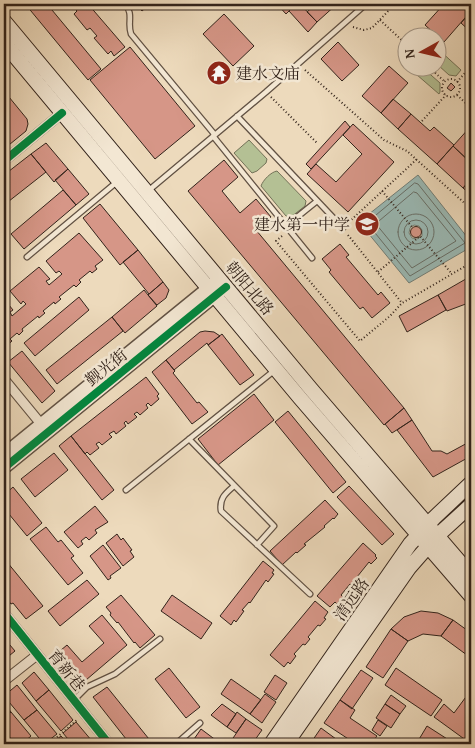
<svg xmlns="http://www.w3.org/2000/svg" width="475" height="748" font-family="'Gentium Book Plus','Noto Serif SC',serif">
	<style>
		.green { fill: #b4c094; stroke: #737258 }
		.water { fill: #9abab6; stroke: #707e78; fill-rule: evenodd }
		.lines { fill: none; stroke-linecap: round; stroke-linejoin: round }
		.shore { stroke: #666e68; stroke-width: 1 }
		.building { fill: #d69687; stroke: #32231b }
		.service-casing { stroke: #615143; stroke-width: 7 }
		.minor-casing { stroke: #615143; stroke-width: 11 }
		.tertiary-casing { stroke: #615143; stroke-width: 14 }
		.secondary-casing { stroke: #32231b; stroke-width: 16 }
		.path { stroke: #32231b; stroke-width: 2; stroke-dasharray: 1 2.5; stroke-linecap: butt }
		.service { stroke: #f3e7d3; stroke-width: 4.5 }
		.minor { stroke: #f3e7d3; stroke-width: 9 }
		.tertiary { stroke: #f3e7d3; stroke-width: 11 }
		.secondary { stroke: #f3e7d3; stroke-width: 14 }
		.cycleway-casing { stroke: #f3e7d3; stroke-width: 11 }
		.cycleway { stroke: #00873e; stroke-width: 8 }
		.labels { text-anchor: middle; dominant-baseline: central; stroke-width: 5; stroke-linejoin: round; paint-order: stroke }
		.poi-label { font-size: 16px; fill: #32231b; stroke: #f3e7d3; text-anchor: start }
		.street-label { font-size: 16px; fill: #32231b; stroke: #f3e7d3 }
	</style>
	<rect width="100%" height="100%" fill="#eddabc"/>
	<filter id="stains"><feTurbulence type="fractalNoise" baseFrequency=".004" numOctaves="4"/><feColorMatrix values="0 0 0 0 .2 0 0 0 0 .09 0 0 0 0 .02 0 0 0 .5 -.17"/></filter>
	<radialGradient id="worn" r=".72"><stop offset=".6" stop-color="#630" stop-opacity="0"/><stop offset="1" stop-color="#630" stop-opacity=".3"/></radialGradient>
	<path class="green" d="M438,49l23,21 -5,6 -7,-1 -11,-10z
		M409,68h14l17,15v9l-1,2z
		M249,140l18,19 -1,4 -9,8 -5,2 -18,-20z
		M277,171l29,30 -1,5 -14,11 -5,-1 -25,-30c2,-6 10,-14 16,-15z"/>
	<path class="water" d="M418,175l53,67v5l-62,36 -50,-61zM414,225l5,1 3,4v6l-5,3 -5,-1 -3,-5 1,-5z"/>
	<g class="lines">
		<path class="shore" d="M415,183l3,1 47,59 -55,33 -43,-53z
			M414,192l3,1 39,48 -44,27 -36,-44z
			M398 232a18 18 0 1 1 36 0a18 18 0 1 1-36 0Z
			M404 232a12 12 0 1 1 24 0a12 12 0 1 1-24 0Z"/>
	</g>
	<path class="building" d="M27,4h20l54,65 -13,11 -62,-75z
		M65,4h23l37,43 -11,9 -3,-5 -3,3 -14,-16 3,-2 -7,-8 -3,2 -13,-16 3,-3 -6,-7 -3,3z
		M135,4h15l-8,7z
		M277,4h19l-10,10z
		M296,4h4l17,18 -9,10 -19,-21z
		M316,4h21l-20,18 -10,-10z
		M444,4h20l7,7 -27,31 -19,-17z
		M471,12v20l-10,-9z
		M224,14l30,32 -21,20 -30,-32z
		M338,42l21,23 -17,16 -21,-22z
		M130,47l65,79 -40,33 -65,-79z
		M389,66l19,17 -27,30 -19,-17z
		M451,83l4,4 -4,4 -4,-3z
		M4,91l5,6 -5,5z
		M9,97l18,22 1,5 -2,7 -22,18v-47z
		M393,99l18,15 -13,15 -17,-16z
		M411,114l19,17 4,-4 20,18 -17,19 -39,-35z
		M345,121l5,6 -39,42 -5,-5z
		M353,124l41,38 -46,50 -41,-38 9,-10 20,18 26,-28 -19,-19z
		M471,126v37l-18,-17z
		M46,143l22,26 -14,13 -23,-28z
		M453,146l18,17v16l-8,9 -26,-24z
		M31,154l15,18 -42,33v-30z
		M224,160l14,17 -16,14 18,22 16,-14 15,18 -15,13 148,178 -20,17 -196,-234z
		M68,169l21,25 -13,11 -21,-25z
		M471,179v16l-8,-7z
		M63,190l13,15 -52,44 -13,-15z
		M100,204l38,46 -18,15 -37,-47z
		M410.5 232a5.5 5.5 0 1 1 11 0a5.5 5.5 0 1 1-11 0Z
		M79,233l24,27 -8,6 2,3 -5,4 -2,-2 -11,9 2,2 -5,5 -2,-2 -15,12 2,2 -6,5 -1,-2 -11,9 2,2 -6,5 -1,-2 -16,13 1,2 -4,4 -2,-2 -7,6 2,2 -8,7v-49l9,11 -3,2 2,4 14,-12 -3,-3 -2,3 -11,-13 29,-24 11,12 -4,2 3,4 13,-11 -3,-3 -3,2 -10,-12z
		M340,244l9,11 -3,2 32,38 3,-3 9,11 -18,15 -9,-11 -3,2 -31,-37 2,-2 -9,-11z
		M138,250l25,32 -14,12 -26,-32z
		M471,276v26l-24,9 -9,-16z
		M163,282l6,8 -3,8 -9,7 -9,-10z
		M144,290l13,16 -32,27 -13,-16z
		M438,295l8,15 -39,22 -8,-16z
		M79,297l10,13 -54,46 -11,-13z
		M112,317l11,14 -66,53 -11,-14z
		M205,331l9,1 6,4 -12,9 -1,-2 -33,27 -8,-10 34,-28z
		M222,334l32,41 -14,10 -32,-40z
		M22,351l33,40 -13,12 -34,-41z
		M166,360l9,11 -2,2 24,30 2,-1 9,10 -16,12 -40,-52z
		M146,377l13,17 -2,2 2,3 -8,7 -3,-3 -2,2 2,3 -8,7 -3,-3 -3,2 3,3 -9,7 -2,-3 -2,2 2,3 -10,8 -2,-3 -5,3 3,3 -10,8 -3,-3 -3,2 3,4 -9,7 -3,-3 -2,2 -14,-18z
		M254,394l20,26 -56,45 -20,-26z
		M404,408l8,12 -20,13 -7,-9z
		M288,411l58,71 -13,11 -58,-71z
		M412,420l20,31h9l6,3 24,-13v15l-38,21 -36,-47z
		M71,436l43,54 -12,10 -43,-54z
		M54,453l14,17 -33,27 -14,-18z
		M349,486l45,48 -12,11 -45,-48z
		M13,487l29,36 -15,13 -23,-28v-13z
		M325,500l13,14 -4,5 -1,-1 -9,8 1,1 -21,17 2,1 -9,8 -1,-1 -14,13 -12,-14z
		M95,506l13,16 -13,8 2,3 -8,7 -3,-3 -5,4 2,3 -5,4 -14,-16z
		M4,508l5,7 -5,4z
		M46,527l12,15 3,-2 13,16 -3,2 12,15 -15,12 -38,-46z
		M117,534l4,6 2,-2 9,12 -2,1 4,6 -11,9 -17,-23z
		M363,543l13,12 -1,1 2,2 -6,6 -2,-2 -12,15 2,2 -6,7 -3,-2 -9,11 2,2 -6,7 -2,-2 -5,5 -13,-11z
		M103,545l18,23 -11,8 1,2 -3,2 -18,-24z
		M263,561l11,9 -2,3 2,1 -6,8 -2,-2 -16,23 -1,-1 -7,8 2,1 -8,11 -2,-2 -3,5 -11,-9z
		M7,562l36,44 -17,13 -13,-16 -2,1 -7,-9v-31z
		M87,580l12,14 -39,32 -12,-15z
		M121,595l34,40 -15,13 -5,-6 -1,1 -16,-21 -1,1 -7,-8 1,-2 -5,-6z
		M172,595l40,28 -11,16 -40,-28z
		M315,601l13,11 -4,6 2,1 -6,7 -2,-1 -10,12 2,2 -5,6 -2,-1 -9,10 2,2 -6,8 -2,-2 -4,5 -14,-12z
		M421,611l17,2 15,7 -12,16 -18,-2 -15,7 -17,-12 13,-12z
		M102,615l25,30 -48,41 -25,-30 13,-11 15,17 22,-19 -15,-17z
		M453,620l18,13v25l-30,-22z
		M391,629l17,12 -25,37 -17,-11z
		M4,638l11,13 -11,9z
		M169,668l31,39 -14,11 -31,-39z
		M396,668l46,32 -11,16 -46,-31z
		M361,670l12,8 -21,31 -12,-9z
		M34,672l15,18 -13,11 -14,-18z
		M275,675l12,8 -11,17 -12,-8z
		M231,679l30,21 -11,14 -29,-20z
		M17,685l20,25 -13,10 -20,-24z
		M107,687l46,57h-23l-37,-47z
		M49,690l24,30 -12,11 -25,-30z
		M471,690v45l-4,6 -33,-24 10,-13 10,9z
		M265,694l11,8 -14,21 -12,-9z
		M391,695l15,11 -6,8 -15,-10z
		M340,700l15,10 -5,8 27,18 -6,8h-15l-32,-21z
		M4,703l7,9 -7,6z
		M222,704l14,10 -9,13 -16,-12z
		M385,704l15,10 -9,14 -15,-10z
		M37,710l20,24 -13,10 -20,-24z
		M11,712l20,24 -9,8h-7l-11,-14v-12z
		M237,712l9,7 -10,14 -9,-6z
		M246,719l16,11 -10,14h-23z
		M378,720l9,6 -7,10 -8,-6z
		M76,722l16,19 -5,3h-15l-9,-11z
		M427,726l28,18h-33l-4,-3z
		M321,728l15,11 -3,5h-23z
		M201,729l12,9 -5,6h-12l-4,-2z
		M61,736l7,8h-17z
		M29,738l5,6h-12z
		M213,738l9,6h-14z"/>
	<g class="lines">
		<defs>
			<path id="service" d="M125,4c9,10 2,19 6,30l84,101
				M237,116l106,112
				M213,136l99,122
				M148,191l118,-99 100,-88
				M286,226l31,-25
				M27,257l91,-76
				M189,439l85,87 -17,19
				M234,486c-8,7 -15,12 -13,25l89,83
				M126,490l149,-120
				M74,700l13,-13 28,-13 45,-35
				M176,744l24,-21"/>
			<path id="minor" d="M4,161l58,-48
				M4,379l37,45
				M4,613l105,131
				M4,681l33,-26"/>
			<path id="tertiary" d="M4,454l210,-171
				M4,468l217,-177"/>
			<path id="secondary" d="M4,21l307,368 160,186
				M4,43l296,355 171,198
				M271,744l139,-200 24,-26 37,-35
				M286,744l123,-176 28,-32 34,-31"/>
		</defs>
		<use href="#service" class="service-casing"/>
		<use href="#minor" class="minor-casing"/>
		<use href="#tertiary" class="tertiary-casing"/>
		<use href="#secondary" class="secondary-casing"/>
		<path class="path" d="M380,20l28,26
			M353,27l11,3 8,-2 23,-24
			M430,68l14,13
			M305,70l79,70 23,11 64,58
			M442 88a9 9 0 1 1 18 0a9 9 0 1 1-18 0Z
			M457,82l14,-16
			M457,95l14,13
			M271,97l46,46
			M422,121l24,-26
			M382,191l30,36
			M349,222l68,-63
			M348,235l54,68
			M282,236l-6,5 84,100 30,-25 12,-13 69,-40
			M378,272l42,-36 32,38
			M49,744l28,-24"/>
		<use href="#service" class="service"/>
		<use href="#minor" class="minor"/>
		<use href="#tertiary" class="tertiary"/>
		<use href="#secondary" class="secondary"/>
		<defs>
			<path id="cycleway" d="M4,161l58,-48
				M4,468l222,-181
				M4,613l105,131"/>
		</defs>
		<use href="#cycleway" class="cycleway-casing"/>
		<use href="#cycleway" class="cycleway"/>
	</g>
	<defs>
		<symbol id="temple-disc" viewBox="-11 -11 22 22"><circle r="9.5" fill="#8f2418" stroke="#f3e7d3"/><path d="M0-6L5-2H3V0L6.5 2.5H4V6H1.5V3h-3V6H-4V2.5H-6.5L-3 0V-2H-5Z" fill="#fff"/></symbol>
		<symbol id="school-disc" viewBox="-11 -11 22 22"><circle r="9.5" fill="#8f2418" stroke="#f3e7d3"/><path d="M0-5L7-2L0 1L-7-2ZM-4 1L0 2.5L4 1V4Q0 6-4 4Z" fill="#fff"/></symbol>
	</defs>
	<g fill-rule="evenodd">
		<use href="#temple-disc" x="205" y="59" width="28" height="28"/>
		<use href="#school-disc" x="353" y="210" width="28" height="28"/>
	</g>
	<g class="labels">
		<g class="poi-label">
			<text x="236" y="73">建水文庙</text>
			<text x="350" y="224" text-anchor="end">建水第一中学</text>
		</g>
		<g class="street-label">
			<text transform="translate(250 288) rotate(50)">朝阳北路</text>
			<text transform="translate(106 367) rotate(-39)">觐光街</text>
			<text transform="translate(351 599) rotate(-55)">清远路</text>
			<text transform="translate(67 670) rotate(51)">育新巷</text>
		</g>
	</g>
	<rect width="475" height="748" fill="none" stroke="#eddabc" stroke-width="20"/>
	<rect x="5" y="5" width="465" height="738" fill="none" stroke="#32231b" stroke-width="2.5"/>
	<rect x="10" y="10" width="455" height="728" fill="none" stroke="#32231b"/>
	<g transform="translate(422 52) rotate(262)"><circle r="24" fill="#f3e7d3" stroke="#a69989"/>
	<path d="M0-4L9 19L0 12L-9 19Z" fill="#8f2418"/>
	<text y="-8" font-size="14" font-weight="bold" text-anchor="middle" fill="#32231b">N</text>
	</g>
	<rect width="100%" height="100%" filter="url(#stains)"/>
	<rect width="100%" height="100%" fill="url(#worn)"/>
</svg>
